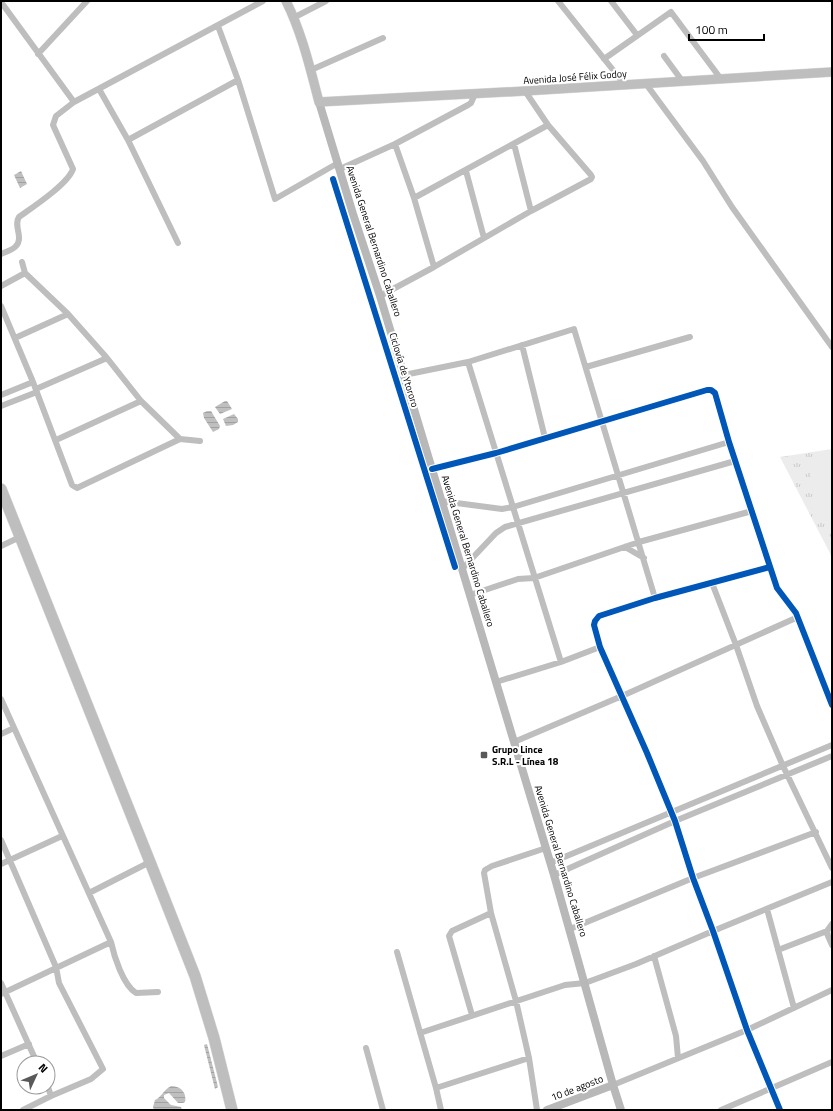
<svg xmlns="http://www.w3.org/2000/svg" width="833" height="1111" font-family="'Titillium Web',sans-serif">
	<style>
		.grass { fill: url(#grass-tufts) }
		.pitch { fill: #ececec }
		.water { fill: url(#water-rules) }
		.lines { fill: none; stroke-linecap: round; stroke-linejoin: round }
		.primary-casing { stroke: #dbdbdb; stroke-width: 10 }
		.highway-casing { stroke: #dbdbdb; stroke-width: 12 }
		.street { stroke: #bebebe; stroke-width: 6 }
		.secondary { stroke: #b8b8b8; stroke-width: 8 }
		.primary { stroke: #bebebe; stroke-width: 9 }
		.highway { stroke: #bebebe; stroke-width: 11 }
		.cycleway-casing { stroke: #fff; stroke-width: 8 }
		.cycleway { stroke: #0057b8; stroke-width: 6 }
		.poi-dot { fill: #595959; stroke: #fff; stroke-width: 1.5 }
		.labels { text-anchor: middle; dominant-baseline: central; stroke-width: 4; stroke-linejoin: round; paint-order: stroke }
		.street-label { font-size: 10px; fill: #000; stroke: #fff }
		.poi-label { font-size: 10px; font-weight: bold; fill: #000; stroke: #fff; text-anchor: start }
	</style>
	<defs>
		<pattern id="grass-tufts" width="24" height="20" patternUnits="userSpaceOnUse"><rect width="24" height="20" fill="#ececec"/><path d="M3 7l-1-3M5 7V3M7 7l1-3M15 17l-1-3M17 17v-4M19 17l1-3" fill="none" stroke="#c9c9c9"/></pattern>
		<pattern id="water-rules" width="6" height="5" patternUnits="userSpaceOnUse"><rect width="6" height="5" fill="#bfbfbf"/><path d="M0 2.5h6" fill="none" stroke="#a2a2a2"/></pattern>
	</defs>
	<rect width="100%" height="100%" fill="#fff"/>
	<path class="grass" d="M832,449v108l-52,-100z"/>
	<path class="pitch" d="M832,453v64l-13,2 -12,-61z"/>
	<path class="water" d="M21,171l6,13 -7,4 -6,-13z
		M225,401h2l5,8 -12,5 -5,-7z
		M207,411h4l9,15 -1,3 -6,3 -9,-14 -1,-5z
		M234,414l4,5v3l-5,3 -7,1 -3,-7z
		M207,1044l11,43 -3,2 -11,-44z
		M171,1086c10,0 16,7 14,16l-2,1h-5l-9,-10 -5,2v3l7,7 10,2 1,3h-28l-1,-3 2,-7c7,-3 8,-10 16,-14z"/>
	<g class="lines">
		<defs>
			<path id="primary" d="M286,1c16,32 24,67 33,101l206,-11 307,-19"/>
			<path id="highway" d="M1,489l149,373 45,114 19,62 18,72"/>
		</defs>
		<use href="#primary" class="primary-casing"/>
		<use href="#highway" class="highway-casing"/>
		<path class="street" d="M558,1l67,84
			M611,1l26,34
			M1,2l73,100
			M293,18l33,-17
			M218,26l20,54 37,119 63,-36
			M38,54l49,-53
			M664,56l19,26
			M604,59l67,-47 50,67
			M311,70l72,-32
			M646,84l57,77 29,46 100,140
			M99,89l29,51 110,-60
			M128,140l50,103
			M395,144l19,54 20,69
			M514,144l17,67
			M340,169l55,-25 73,-39 3,-2 4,-9
			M466,171l18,67
			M414,198l134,-73
			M1,254c4,-2 12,-4 15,-8 8,-9 -3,-20 3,-29 14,-10 49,-33 54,-48l-20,-44 3,-9 18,-14 189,-101
			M22,262l3,11 43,41 39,44 34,43 39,38 20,2
			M1,286l24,-13
			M380,296l54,-29 97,-56 60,-32 1,-2 -1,-2 -43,-50 -23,-34
			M1,306l32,76 39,103 5,3 103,-49
			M15,338l53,-24
			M522,345l23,93
			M468,362l93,300
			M586,367l104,-30
			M404,375l64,-13 106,-33 81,269
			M36,389l71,-31
			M1,395l32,-13
			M1,406l36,-14
			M56,440l85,-39
			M432,469l64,-16 211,-63h4l4,3 14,49 48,146 19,25 36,92
			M441,501l61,8 11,-2 216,-65
			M1,546l19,-9
			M625,547l19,11
			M770,567l-115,31 -56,18 -4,5 -1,4 6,22 47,106 28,68 18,57 20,53 34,99 33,80
			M462,569l34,-36 9,-6 230,-66
			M712,583l24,62 21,61 26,60 49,102
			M470,595l48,-16 16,-1 105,-36 113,-31
			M496,682l65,-20 39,-15
			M1,699l110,243c3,14 12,43 25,51l22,-1
			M1,734l13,-6
			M514,742l108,-46 176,-79
			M1,840l55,127 3,16 44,86 -12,10 -40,17 -28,14
			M550,863l282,-118
			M1,864l61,-28
			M554,875l121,-54 157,-65
			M89,893l61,-31
			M767,909l27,99
			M832,924l-5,7 1,5 4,9
			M570,929l123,-51 123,-46
			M778,950l49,-19
			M397,952l39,136 5,22
			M654,956l22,80 2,22
			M1,983l36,80
			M1,994l110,-52
			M472,1015l-23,-79 3,-5 39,-18
			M420,1033l145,-48 20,-2 51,-19 77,-33 119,-49
			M366,1048l17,62
			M1,1056l28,-12
			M613,1085l134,-55 85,-40
			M48,1087l3,9
			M436,1088l93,-30
			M537,1110l-8,-52 -13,-57 -25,-88 -7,-40 1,-3 7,-4 54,-18
			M721,1110l111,-48"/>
		<path class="secondary" d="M319,102l34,112 27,82 174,579 59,210 8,25
			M547,1110l66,-25"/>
		<use href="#primary" class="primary"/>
		<use href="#highway" class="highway"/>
		<defs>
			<path id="cycleway" d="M333,179l122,388
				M432,469l64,-16 211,-63h4l4,3 14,49 48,146 19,25 36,92
				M770,567l-115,31 -56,18 -4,5 -1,4 6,22 47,106 28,68 18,57 20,53 34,99 33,80"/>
		</defs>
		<use href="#cycleway" class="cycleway-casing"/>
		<use href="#cycleway" class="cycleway"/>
	</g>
	<rect class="poi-dot" x="480" y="751" width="8" height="8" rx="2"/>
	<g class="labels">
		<g class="street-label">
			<text transform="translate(575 77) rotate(-4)">Avenida José Félix Godoy</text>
			<text transform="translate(374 241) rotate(72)">Avenida General Bernardino Caballero</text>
			<text transform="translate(404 370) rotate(73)">Ciclovía de Ytororo</text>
			<text transform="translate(468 551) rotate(73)">Avenida General Bernardino Caballero</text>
			<text transform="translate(561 861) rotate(73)">Avenida General Bernardino Caballero</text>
			<text transform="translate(577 1088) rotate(-21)">10 de agosto</text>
		</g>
		<g class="poi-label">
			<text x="492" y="749">Grupo Lince<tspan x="492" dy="12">S.R.L - Línea 18</tspan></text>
		</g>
	</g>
	<rect width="833" height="1111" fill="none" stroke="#000000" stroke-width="4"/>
	<g transform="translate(36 1075) rotate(46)"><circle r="19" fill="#ffffff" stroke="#999999"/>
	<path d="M0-3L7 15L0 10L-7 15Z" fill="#595959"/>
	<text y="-6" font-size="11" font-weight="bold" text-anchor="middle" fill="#000000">N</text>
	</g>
	<path d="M689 34v6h75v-6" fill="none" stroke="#000000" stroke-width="2"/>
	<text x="695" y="34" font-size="12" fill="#000000" stroke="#ffffff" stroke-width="3" paint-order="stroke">100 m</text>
</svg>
